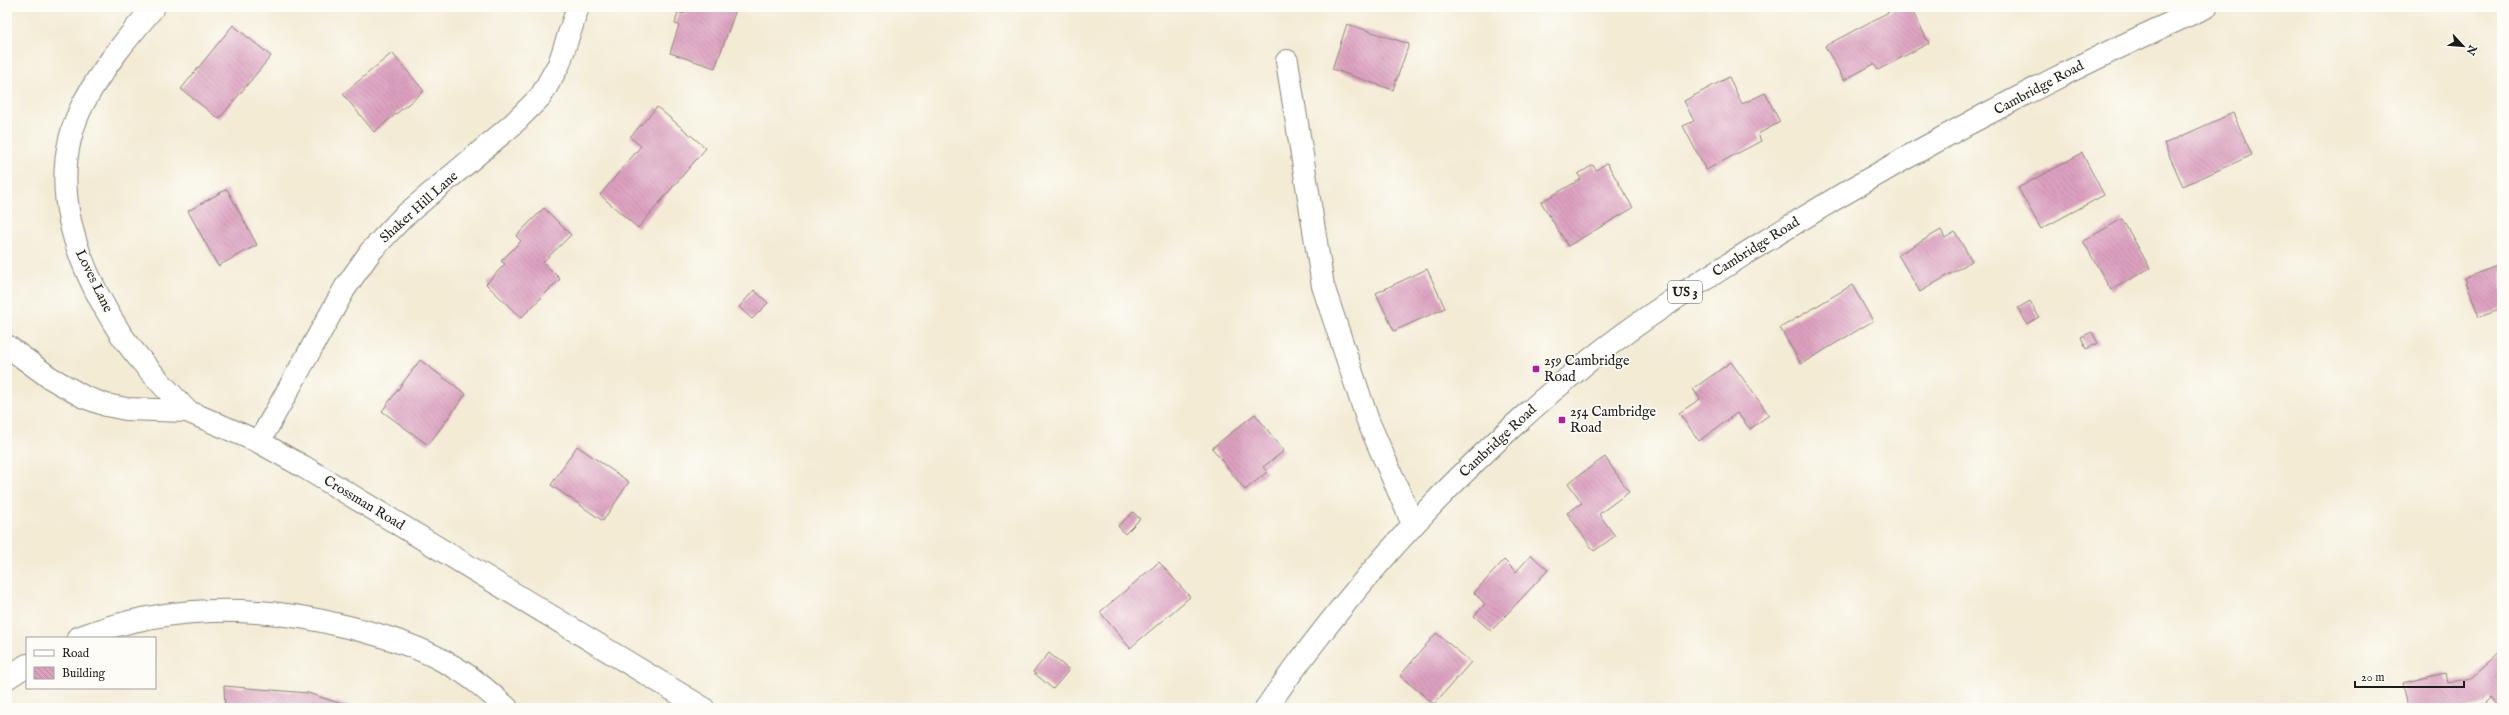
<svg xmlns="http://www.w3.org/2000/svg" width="2509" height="715" font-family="'IM FELL English',serif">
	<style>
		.building { fill: url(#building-back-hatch) }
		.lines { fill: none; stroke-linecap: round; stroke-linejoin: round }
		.minor-casing { stroke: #888478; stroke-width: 24 }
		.highway-casing { stroke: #888478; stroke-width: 24 }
		.minor { stroke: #fff; stroke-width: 22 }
		.highway { stroke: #fff; stroke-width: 22 }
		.poi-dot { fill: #b5179e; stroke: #fdfcf7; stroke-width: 1.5 }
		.labels { text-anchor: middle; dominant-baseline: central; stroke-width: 3.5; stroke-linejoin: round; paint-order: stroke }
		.shield { fill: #fdfcf7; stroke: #605f5e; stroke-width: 1 }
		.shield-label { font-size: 13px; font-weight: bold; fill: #1c1c1c }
		.street-label { font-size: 14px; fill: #1c1c1c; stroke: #fdfcf7 }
		.poi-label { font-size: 14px; fill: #1c1c1c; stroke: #fdfcf7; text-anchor: start }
	</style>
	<defs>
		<pattern id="building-back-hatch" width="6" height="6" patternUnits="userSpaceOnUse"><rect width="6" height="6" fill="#dca0bf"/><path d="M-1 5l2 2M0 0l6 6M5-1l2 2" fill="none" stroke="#bc89a4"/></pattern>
	</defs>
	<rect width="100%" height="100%" fill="#fdfcf7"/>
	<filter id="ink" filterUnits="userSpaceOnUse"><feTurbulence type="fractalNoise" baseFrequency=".025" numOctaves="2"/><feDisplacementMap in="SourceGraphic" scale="8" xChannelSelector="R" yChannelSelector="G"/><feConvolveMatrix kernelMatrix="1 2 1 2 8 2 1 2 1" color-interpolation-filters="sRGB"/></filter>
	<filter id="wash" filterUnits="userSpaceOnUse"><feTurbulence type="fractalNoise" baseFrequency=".012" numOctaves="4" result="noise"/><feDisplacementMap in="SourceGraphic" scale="16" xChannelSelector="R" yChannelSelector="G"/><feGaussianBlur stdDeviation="0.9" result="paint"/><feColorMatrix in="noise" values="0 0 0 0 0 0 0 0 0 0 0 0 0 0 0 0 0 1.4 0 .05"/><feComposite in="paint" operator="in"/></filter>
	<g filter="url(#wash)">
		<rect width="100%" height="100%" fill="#f3ebd4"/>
		<g id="blocks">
			<path class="building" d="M687,7h50l-22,61 -45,-15 9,-28 -4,-1 3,-12 6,2z
				M1898,7h12l19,36 -51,27 -4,-6 -30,16 -19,-34z
				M1347,24l62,20 -16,46 -61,-21z
				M233,25l38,31 -52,63 -38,-30z
				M392,53l32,38 -50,41 -31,-38z
				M1729,77l13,27 23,-11 15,29 -22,12 3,7 -55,29 -23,-44 11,-5 -10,-20z
				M657,107l49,41 -68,80 -38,-33 41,-49 -11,-9z
				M2233,113l19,42 -69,31 -19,-42z
				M2082,153l22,42 -63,34 -23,-41z
				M1607,163l26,45 -65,38 -27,-44 40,-23 -3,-5 15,-9 3,5z
				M227,189l30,56 -39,21 -30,-55z
				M544,208l27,27 -28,27 17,17 -39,39 -35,-34 19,-20 -4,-3 20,-20 -5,-5z
				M2122,219l28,49 -39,22 -28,-49z
				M1941,230l4,8 10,-6 17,29 -52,31 -22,-37z
				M2502,264v45l-23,8 -14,-39z
				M1427,269l18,39 -51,23 -18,-38z
				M1852,285l21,36 -72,43 -21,-36z
				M754,290l14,13 -16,16 -13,-12z
				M2030,301l9,16 -12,7 -9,-16z
				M2092,332l6,11 -12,6 -5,-12z
				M420,360l46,34 -38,51 -46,-34z
				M1731,362l38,53 -19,14 -13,-16 -38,28 -20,-28 21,-14 -7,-10z
				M1255,414l29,37 -21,16 4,5 -22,18 -33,-42z
				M577,446l52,36 -26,39 -52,-36z
				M1605,457l24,35 -30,22 16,22 -21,15 -27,-38 15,-10 -14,-20z
				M1133,512l7,7 -15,15 -7,-8z
				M1531,555l17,15 -57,61 -17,-15 11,-12 -11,-11 30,-33 12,12z
				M1159,562l31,35 -60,51 -30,-36z
				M1436,633l35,29 -37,42 -34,-28z
				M2502,650v53l-4,4 -8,-9 -6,6 -18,4h-59l-5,-25 43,-10 2,10 24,-5z
				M1049,653l20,17 -16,19 -20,-17z
				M224,686l84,7 46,15h-129z"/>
		</g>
	</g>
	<g filter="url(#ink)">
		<use href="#blocks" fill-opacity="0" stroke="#888478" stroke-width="1"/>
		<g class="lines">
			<defs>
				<path id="minor" d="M154,7c-26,30 -51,60 -70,95 -41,79 -8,162 36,231 19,28 44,53 67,78
					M1287,61l36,225 45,135 45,103
					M7,346l42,31 35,20 22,8 20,4 61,2 72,31 45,25 399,241
					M259,442l86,-154 26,-37 32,-34 109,-92 29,-29 18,-32 19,-57
					M78,638c87,-34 180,-34 270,-11 34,8 68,18 99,36 22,11 42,29 60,45
					M7,678l20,-13"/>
				<path id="highway" d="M1266,708c92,-132 200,-248 325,-349 54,-43 114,-80 173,-117 141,-88 290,-167 442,-235"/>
			</defs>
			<use href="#minor" class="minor-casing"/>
			<use href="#highway" class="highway-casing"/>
			<use href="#minor" class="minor"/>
			<use href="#highway" class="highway"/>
		</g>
	</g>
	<g class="poi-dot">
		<rect x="1532" y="365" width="8" height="8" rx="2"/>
		<rect x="1558" y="416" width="8" height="8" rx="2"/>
	</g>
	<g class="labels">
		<rect class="shield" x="1668" y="281" width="34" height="22" rx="3"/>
		<g class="shield-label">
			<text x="1685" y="292">US 3</text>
		</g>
		<g class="street-label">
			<text transform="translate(2039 88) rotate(-28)">Cambridge Road</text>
			<text transform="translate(419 207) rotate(-42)">Shaker Hill Lane</text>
			<text transform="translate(1756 247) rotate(-32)">Cambridge Road</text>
			<text transform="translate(94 281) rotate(64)">Loves Lane</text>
			<text transform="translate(1498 441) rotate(-43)">Cambridge Road</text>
			<text transform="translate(364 503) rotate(31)">Crossman Road</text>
		</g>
		<g class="poi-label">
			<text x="1544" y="361">259 Cambridge<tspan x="1544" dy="16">Road</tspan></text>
			<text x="1570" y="412">254 Cambridge<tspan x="1570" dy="16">Road</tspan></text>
		</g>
	</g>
	<rect width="2509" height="715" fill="none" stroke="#fdfcf7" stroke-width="24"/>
	<rect x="26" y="637" width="130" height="52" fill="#fdfcf7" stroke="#a3a29f"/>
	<rect x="34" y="650" width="20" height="6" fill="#ffffff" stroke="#a3a29f"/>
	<text x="62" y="657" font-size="12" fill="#1c1c1c">Road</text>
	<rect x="34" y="667" width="20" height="12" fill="url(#building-back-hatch)" stroke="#a3a29f"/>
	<text x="62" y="677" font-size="12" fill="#1c1c1c">Building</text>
	<g transform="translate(2463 46) rotate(116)" stroke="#fdfcf7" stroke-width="3" paint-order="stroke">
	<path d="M0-3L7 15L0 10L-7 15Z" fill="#1c1c1c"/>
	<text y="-6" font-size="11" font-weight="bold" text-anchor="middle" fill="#1c1c1c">N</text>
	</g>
	<path d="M2355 681v6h109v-6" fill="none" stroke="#1c1c1c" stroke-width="2"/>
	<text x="2361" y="681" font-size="12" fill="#1c1c1c" stroke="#fdfcf7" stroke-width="3" paint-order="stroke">20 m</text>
</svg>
